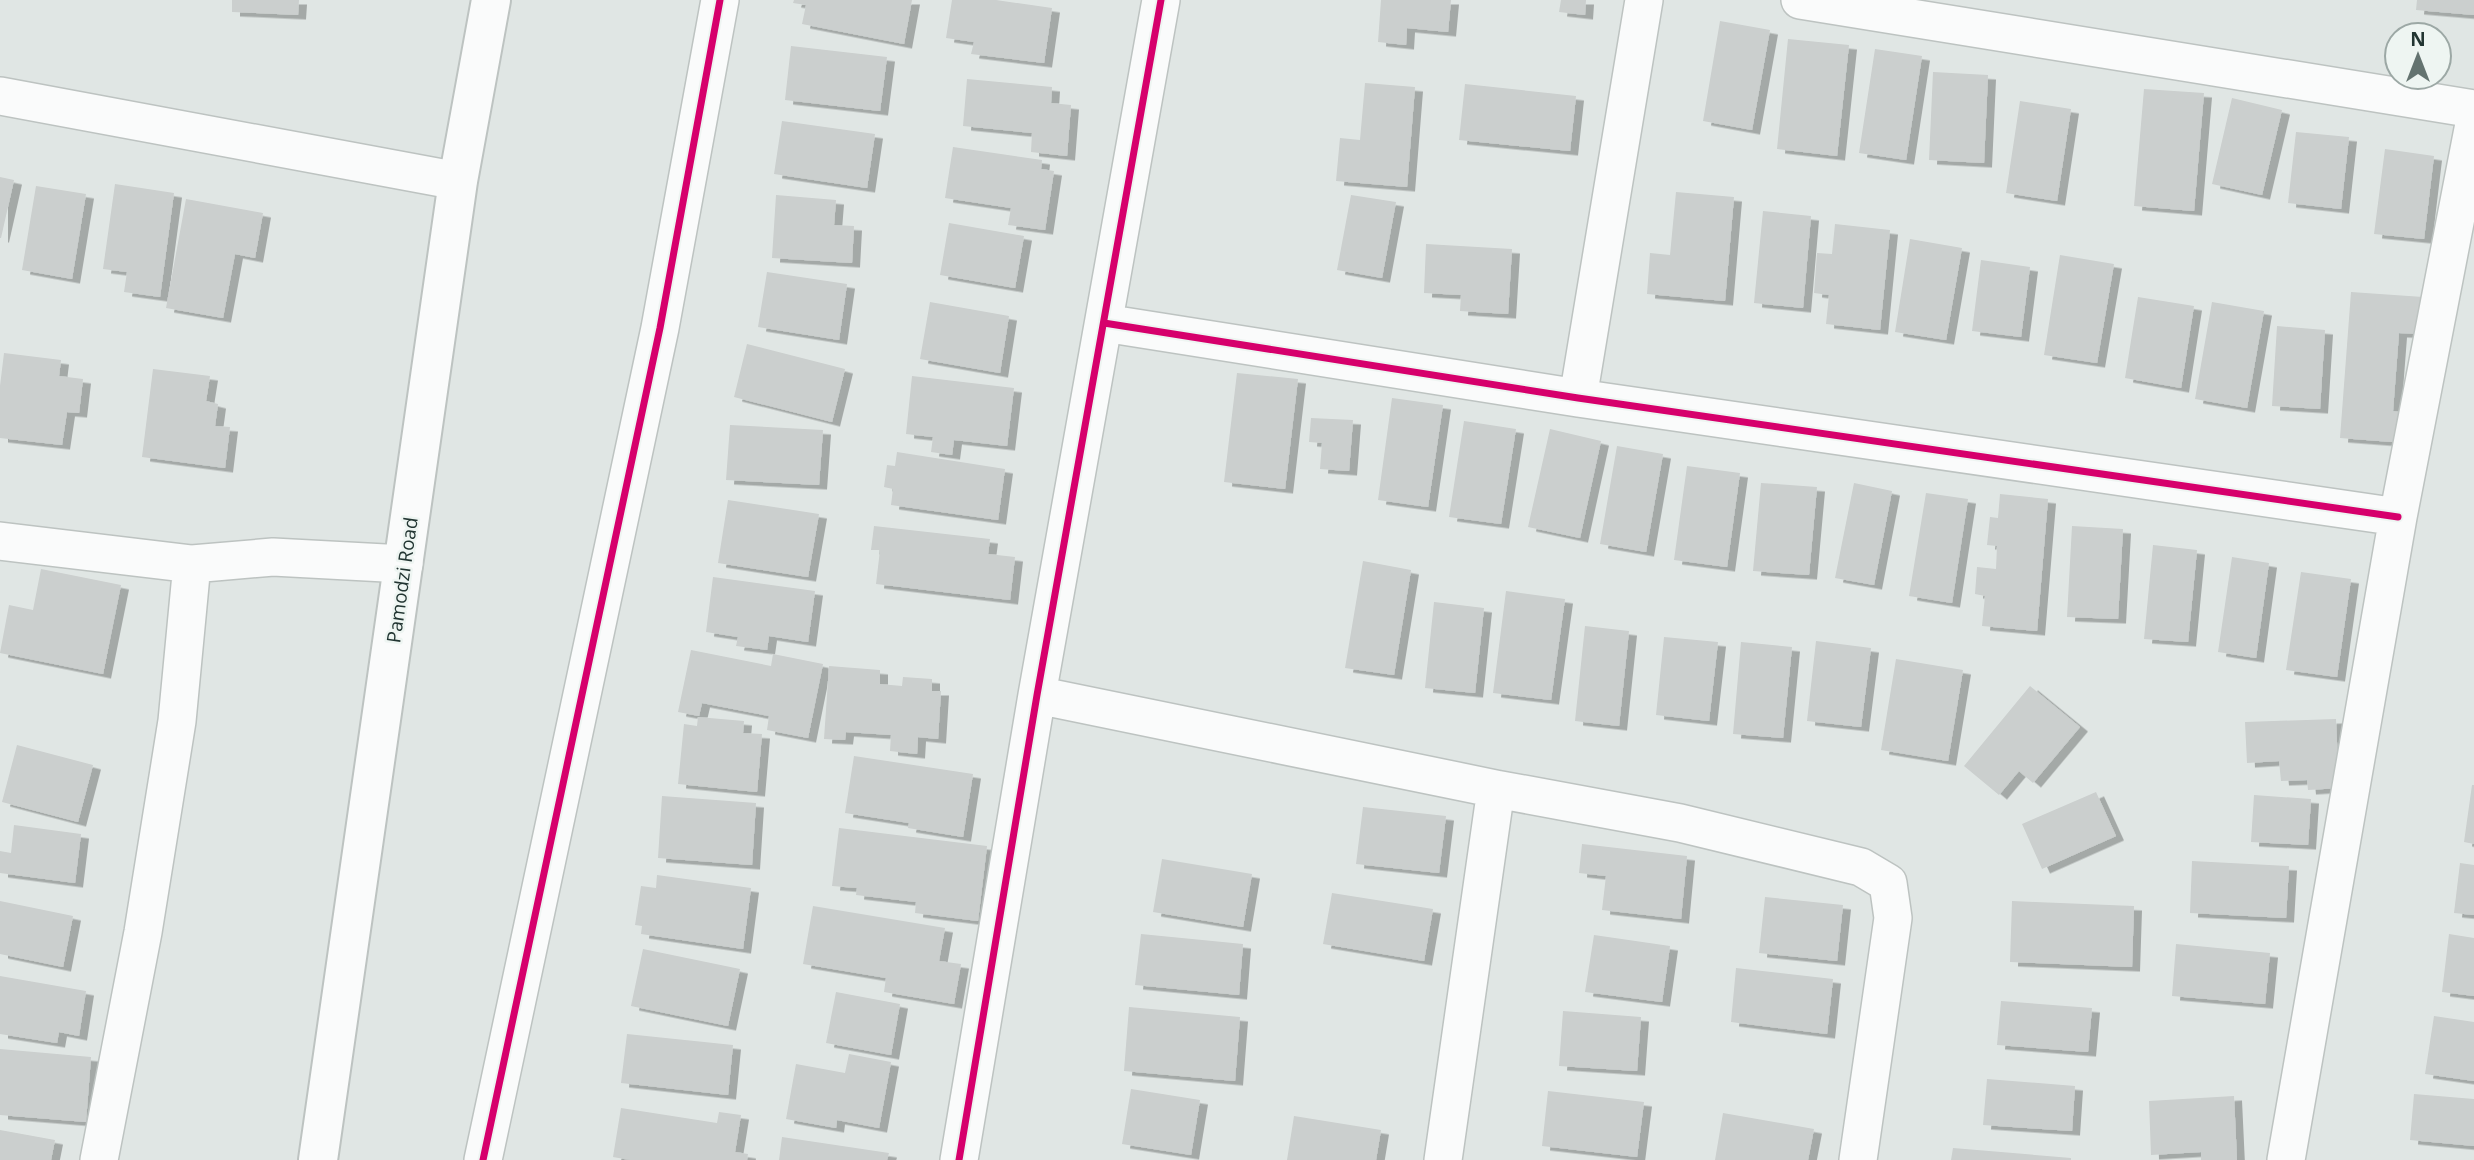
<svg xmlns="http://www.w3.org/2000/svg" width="2474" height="1160" font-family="'Open Sans',sans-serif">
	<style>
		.building { fill: #cbcfce; filter: url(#shadow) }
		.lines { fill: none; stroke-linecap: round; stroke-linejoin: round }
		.minor-casing { stroke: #bdc3c1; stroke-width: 40 }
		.tertiary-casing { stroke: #bdc3c1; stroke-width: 42 }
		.minor { stroke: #fafbfb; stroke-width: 37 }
		.tertiary { stroke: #fafbfb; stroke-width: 38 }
		.cycleway-casing { stroke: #eef5f2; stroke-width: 11 }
		.cycleway { stroke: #d6006c; stroke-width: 7 }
		.labels { text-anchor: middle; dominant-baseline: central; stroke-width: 5; stroke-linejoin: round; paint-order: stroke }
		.street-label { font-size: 19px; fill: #223532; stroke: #eef5f2 }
	</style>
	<defs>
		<filter id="shadow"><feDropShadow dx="8" dy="4.5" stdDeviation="0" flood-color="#0004"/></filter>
	</defs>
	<rect width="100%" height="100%" fill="#e0e6e4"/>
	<path class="building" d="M232,0h67l-1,15 -66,-3z
		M794,0h118l-8,44 -102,-20 4,-19 -13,-2z
		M952,0h44l56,8 -8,55 -73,-9 3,-12 -28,-4z
		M1381,0h70l-3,32 -41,-4 -1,17 -28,-3z
		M1561,0h25l-1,15 -26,-3z
		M2417,0h57v15l-58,-5z
		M1720,21l50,9 -18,100 -49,-9z
		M1788,39l61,6 -12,111 -60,-7z
		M791,46l96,11 -7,54 -95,-11z
		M1875,49l47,7 -16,104 -47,-7z
		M1933,72l55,3 -4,88 -55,-3z
		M967,79l85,8 -1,16 20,2 -4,51 -36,-4 1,-19 -69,-7z
		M1365,83l50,4 -8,100 -71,-6 4,-43 20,2z
		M1465,84l111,12 -6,55 -111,-11z
		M2144,89l60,4 -10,118 -60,-5z
		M2232,98l50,12 -20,85 -50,-11z
		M2020,101l51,8 -14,92 -51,-8z
		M782,121l93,13 -8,54 -93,-14z
		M2296,132l53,5 -8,72 -53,-6z
		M953,147l89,13 -1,9 13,2 -9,59 -37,-5 3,-17 -66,-10z
		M2385,149l49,7 -10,83 -50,-5z
		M0,177l14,3 -13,58h-1z
		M115,184l59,9 -14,104 -36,-5 3,-20 -24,-3z
		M36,186l50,8 -14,85 -50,-9z
		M1676,192l58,5 -9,104 -78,-7 3,-41 20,2z
		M776,195l60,5 -2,25 20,1 -2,37 -80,-5z
		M1351,195l45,7 -14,76 -45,-8z
		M186,199l77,14 -8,45 -20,-4 -12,64 -57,-10z
		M1763,211l48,5 -8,92 -49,-5z
		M949,223l75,13 -9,52 -75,-13z
		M1835,224l55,6 -10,100 -54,-6 3,-29 -15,-2 3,-40 15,1z
		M1910,239l52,9 -16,92 -51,-8z
		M1426,244l86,5 -4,65 -48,-3 1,-16 -37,-2z
		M2060,255l54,9 -17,99 -53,-8z
		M1981,260l49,7 -9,70 -49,-6z
		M767,272l80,12 -8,56 -81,-13z
		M2351,292l72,5 -2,37 -22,-1 -6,78 14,2 -2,30 -65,-5z
		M2138,297l56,9 -13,82 -56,-10z
		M930,302l79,14 -9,57 -80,-14z
		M2212,302l52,9 -17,97 -52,-9z
		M2277,326l48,4 -5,79 -48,-3z
		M747,344l98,25 -13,53 -98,-25z
		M4,353l57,7 -2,16 24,3 -4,34 -12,-1 -5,33 -62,-7v-52z
		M153,369l57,7 -4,25 12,3 -3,22 15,1 -5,41 -83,-11z
		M1237,373l61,6 -13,110 -61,-7z
		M912,376l102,12 -7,58 -53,-6 -2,15 -21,-3 2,-15 -27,-3z
		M1392,398l51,7 -15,102 -50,-7z
		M1311,418l42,2 -4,51 -29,-2 2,-26 -13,-1z
		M1464,421l52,8 -15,95 -52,-7z
		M730,425l93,5 -4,55 -93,-5z
		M1550,429l51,12 -21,97 -52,-11z
		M1617,446l46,8 -17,98 -46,-8z
		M897,452l108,17 -7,51 -107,-15 2,-16 -9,-2 3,-22 8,1z
		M1687,466l53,7 -13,94 -53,-7z
		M1761,483l56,4 -8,88 -56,-4z
		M1854,483l38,8 -18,94 -39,-7z
		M1926,493l42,6 -16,104 -43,-7z
		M2000,494l48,5 -11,132 -55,-5 3,-30 -10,-2 2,-27 19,2 1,-23 -10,-1 3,-28 8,1z
		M728,500l91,14 -11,63 -90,-14z
		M874,526l116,13 -2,15 27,3 -5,43 -134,-16 4,-34h-9z
		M2072,526l51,3 -5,90 -51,-2z
		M2153,545l44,5 -9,92 -44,-3z
		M2232,557l37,6 -13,95 -38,-6z
		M1363,561l48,9 -17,105 -49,-7z
		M41,569l80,16 -18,89 -103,-21 9,-48 24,5z
		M2301,572l50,7 -14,98 -51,-7z
		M713,577l102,14 -7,51 -39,-6 -2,14 -31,-4 2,-9 -32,-5z
		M1506,591l59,8 -14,101 -58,-7z
		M1434,602l50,6 -9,85 -50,-5z
		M1585,626l44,5 -10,95 -44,-5z
		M1664,637l54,5 -9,79 -53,-6z
		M1816,641l55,7 -10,79 -54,-6z
		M1741,642l51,5 -9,91 -50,-4z
		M691,650l80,16 2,-12 50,10 -15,74 -41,-8 2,-14 -67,-13 -3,13 -21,-4z
		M1896,659l67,11 -15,91 -67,-11z
		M829,666l51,4v14l22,2 1,-9 29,2v12h9l-3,48 -20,-2 -1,17 -27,-3 1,-16 -45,-3 -1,8 -21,-1z
		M2030,686l50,41 -47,56 -14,-12 -20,24 -35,-29z
		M698,717l46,4 -1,12 19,1 -5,58 -79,-8 6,-60 13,2z
		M2336,719l3,69 -31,2 -1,-10 -26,1 -2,-20 -32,2 -2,-41z
		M17,745l76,20 -15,57 -76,-20z
		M854,756l119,18 -10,63 -55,-9 1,-5 -64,-10z
		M2472,785h2v59l-10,-2z
		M2096,792l20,44 -74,33 -20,-45z
		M2254,795l57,4 -3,46 -57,-3z
		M662,796l94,7 -4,62 -94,-7z
		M1363,807l83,9 -7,57 -83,-9z
		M14,825l67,9 -6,49 -75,-10v-22l11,2z
		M839,828l148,18 -9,75 -63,-8 1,-11 -60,-7 1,-7 -25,-2z
		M1582,844l105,12 -6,63 -79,-9 4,-34 -27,-3z
		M1162,859l90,15 -9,53 -90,-15z
		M2192,861l97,5 -3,52 -96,-5z
		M2460,863l14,2v50l-20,-2z
		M657,875l94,13 -8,61 -102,-15 1,-8 -7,-1 6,-39 15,2z
		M1332,893l101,16 -9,52 -101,-17z
		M1765,897l78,8 -6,56 -78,-8z
		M0,901l73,15 -10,51 -63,-13z
		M2012,901l122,5 -2,61 -122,-5z
		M813,906l132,22 -6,33 22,3 -7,40 -70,-12 2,-14 -83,-14z
		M1141,934l102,10 -4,51 -104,-10z
		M2449,934l25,4v58l-32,-4z
		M1594,935l76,11 -8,56 -77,-10z
		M2176,944l94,9 -5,51 -93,-8z
		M643,949l97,20 -12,57 -97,-20z
		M1736,968l97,11 -6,55 -96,-12z
		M0,976l86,15 -7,45 -20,-4 -2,11 -57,-9z
		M836,992l64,12 -9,51 -65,-12z
		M2001,1001l91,7 -4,44 -91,-7z
		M1129,1007l111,10 -5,64 -111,-10z
		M1563,1011l78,6 -4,54 -78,-5z
		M2434,1016l40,6v59l-49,-7z
		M627,1034l106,11 -5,50 -107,-12z
		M0,1049l91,8 -5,65 -86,-7z
		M849,1054l42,8 -12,66 -42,-8 -1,8 -50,-9 10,-55 49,9z
		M1987,1079l88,7 -3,45 -89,-6z
		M1131,1089l69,11 -9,55 -69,-11z
		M1548,1091l96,11 -7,55 -95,-11z
		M2414,1094l60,5v47l-64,-6z
		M2234,1096l3,64h-36v-8l-50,3 -2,-54z
		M621,1108l96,15 2,-11 22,3 -6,37 13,2 -1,6h-117l-17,-3z
		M1723,1113l91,16 -6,31h-93z
		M1294,1116l87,14 -5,30h-89z
		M0,1130l55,10 -4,20h-51z
		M782,1137l107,16 -2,7h-108z
		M1953,1148l118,10v2h-120z"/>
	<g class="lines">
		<defs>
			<path id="minor" d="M1800,0l674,109
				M0,96l458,85
				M1104,323l474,75 820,119
				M1578,398l66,-398
				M0,541l192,23 81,-7 131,7
				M1037,695l459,94 184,34 181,44 27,16 5,35 -35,242
				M99,1160l44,-228 34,-211 15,-157
				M483,1160l177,-832 60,-328
				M959,1160l78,-465 124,-695
				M1443,1160l53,-371
				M2286,1160l112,-643 76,-393"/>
			<path id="tertiary" d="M318,1160l140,-979 33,-181"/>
		</defs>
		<use href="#minor" class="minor-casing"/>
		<use href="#tertiary" class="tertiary-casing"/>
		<use href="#minor" class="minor"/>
		<use href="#tertiary" class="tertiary"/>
		<defs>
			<path id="cycleway" d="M1104,323l474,75 820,119
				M483,1160l177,-832 60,-328
				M959,1160l78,-465 124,-695"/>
		</defs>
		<use href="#cycleway" class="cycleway-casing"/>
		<use href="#cycleway" class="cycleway"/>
	</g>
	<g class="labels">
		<g class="street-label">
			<text transform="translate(402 580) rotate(-82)">Pamodzi Road</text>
		</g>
	</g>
	<g transform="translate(2418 56)"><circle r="33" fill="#eef5f2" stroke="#9ca8a5" stroke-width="2"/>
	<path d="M0-5L12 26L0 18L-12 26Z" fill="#647370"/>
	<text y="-10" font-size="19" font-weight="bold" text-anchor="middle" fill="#223532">N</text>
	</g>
</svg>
